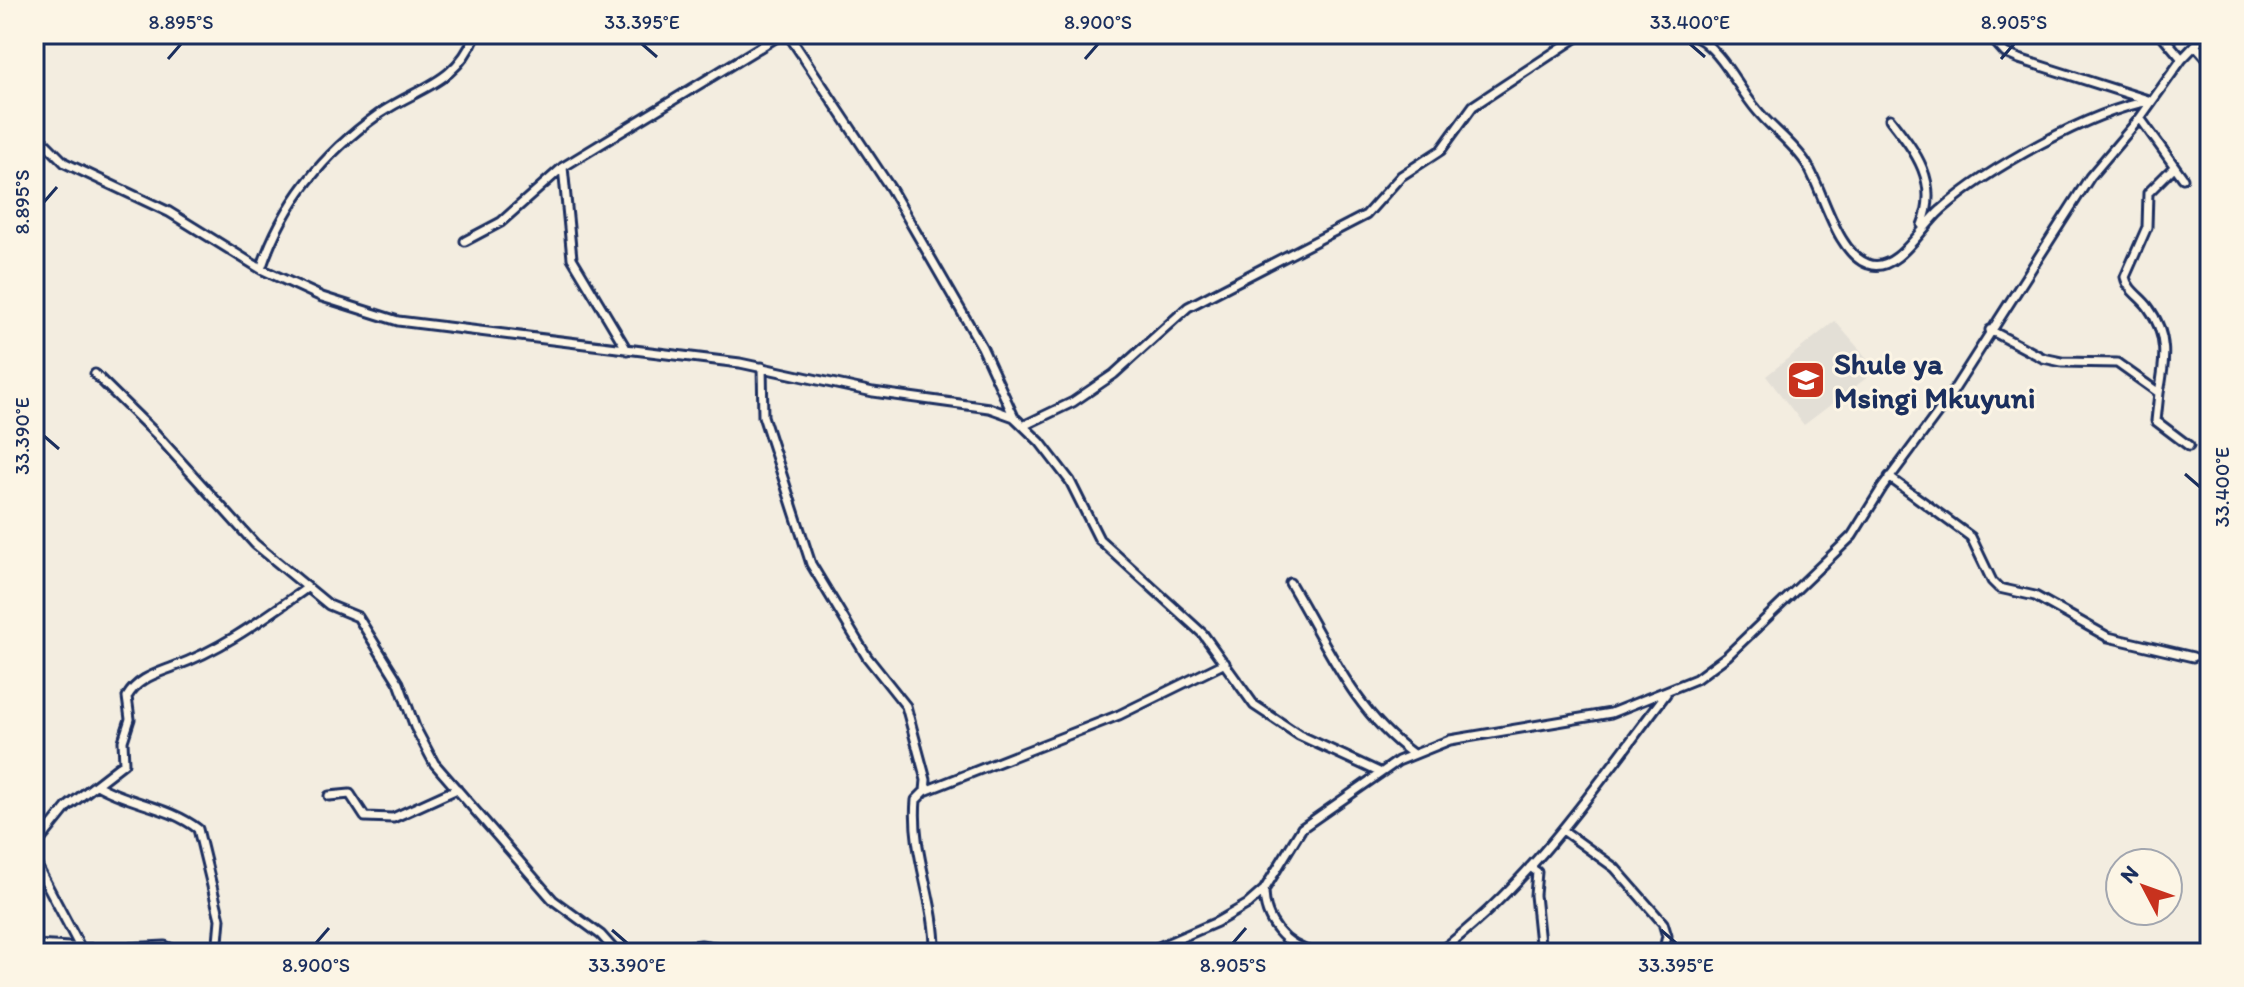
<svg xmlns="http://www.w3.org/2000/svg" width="2244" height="987" font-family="Itim,sans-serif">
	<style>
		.built { fill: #e3dfd6 }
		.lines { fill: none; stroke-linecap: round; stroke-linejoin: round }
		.stream { stroke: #707a91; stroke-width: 3 }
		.street-casing { stroke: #1b2f5e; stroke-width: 13 }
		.street { stroke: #fcf5e5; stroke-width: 7 }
		.ticks { fill: none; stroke: #1b2f5e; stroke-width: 3 }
		.labels { text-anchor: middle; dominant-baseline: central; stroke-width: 6; stroke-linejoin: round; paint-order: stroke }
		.poi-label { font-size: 30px; font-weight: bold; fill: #1b2f5e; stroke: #fcf5e5; text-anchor: start }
		.neatline { fill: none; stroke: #1b2f5e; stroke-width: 3 }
		.ticks-label { font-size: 20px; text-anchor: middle; fill: #1b2f5e }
	</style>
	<rect width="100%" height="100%" fill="#f3ede0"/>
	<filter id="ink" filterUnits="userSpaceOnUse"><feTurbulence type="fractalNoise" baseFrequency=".0125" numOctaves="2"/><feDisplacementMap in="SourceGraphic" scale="16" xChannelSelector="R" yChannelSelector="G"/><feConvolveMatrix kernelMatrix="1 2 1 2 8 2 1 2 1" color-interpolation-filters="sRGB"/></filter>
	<g filter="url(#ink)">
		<path class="built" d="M1835,321l42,49 -73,55 -38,-49z"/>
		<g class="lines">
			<path class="stream" d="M2166,953l5,-5 35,2v3"/>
			<defs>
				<path id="street" d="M788,34l103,155 91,158 32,70
					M1688,34c5,2 12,4 16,8 21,16 35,47 52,67 15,19 37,34 50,54 17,26 30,90 62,101 28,11 54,-38 73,-54 46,-41 149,-99 209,-109
					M1988,34l17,19 14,6 129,41
					M2161,34l21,25
					M2196,46l14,16
					M2140,118l43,60
					M1890,119c25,32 50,63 32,106
					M34,132l31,31 104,49 92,57 61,28 76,24 342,42 133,29 116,16 25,9 26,25 30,39 29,58 104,95 51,71 45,30 80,37
					M563,167l9,91 55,92
					M465,241l36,-19 62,-55 219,-133
					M261,269c21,-64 63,-116 118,-155 41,-28 76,-29 97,-80
					M1990,330l53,28 19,4 55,1 42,30 -3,28 33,25
					M762,367l1,49 48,148 56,93 39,49 20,74 -1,11 -9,9c-5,54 20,100 19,153
					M95,374l61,60 99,110 74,61 29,12 41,66 16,44 19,36 119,137 48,35 16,18
					M2159,393c6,-31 10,-58 -11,-86 -8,-11 -20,-16 -23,-30l22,-50 1,-34 25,-25
					M1025,425l48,-23 41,-28 74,-67 178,-92 35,-39 40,-26 32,-44 109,-72
					M1889,477l82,60 21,44 7,7 36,8 73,41 85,20
					M1290,583c37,61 63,128 123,171
					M97,785c32,19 72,21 101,44l22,90 -3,34
					M925,791l194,-76 106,-52
					M329,796l21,-2 15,23 28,1 64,-29
					M1564,831l51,37 48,55 4,13 -4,17
					M34,848l33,-41 57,-44 -1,-22 7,-22 -3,-22c10,-18 28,-23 46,-30 50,-18 91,-49 134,-79
					M34,860l46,87
					M1530,867l7,5 -2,23 6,58
					M1264,890c0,31 20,56 52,63
					M34,945l72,4 59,-3 16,7
					M638,953l63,-8 53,8
					M874,953l52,-4 8,4
					M1145,953l72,-31 31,-18 16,-14 38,-62 96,-67 52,-21 161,-27 85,-34 31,-23 125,-120 30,-48 66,-89 142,-222 50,-59 42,-59 24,-25
					M1337,953l41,-7 55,7
					M1438,953c93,-70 158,-167 228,-259"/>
			</defs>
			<use href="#street" class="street-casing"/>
			<use href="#street" class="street"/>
		</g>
	</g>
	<path class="ticks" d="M642,44l15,13M1690,44l15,13M168,59l13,-15M1085,59l13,-15M2001,59l13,-15M44,202l13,-15M44,436l15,13M2185,474l15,13M612,930l15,13M1661,930l15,13M316,943l13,-15M1233,943l13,-15"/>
	<defs>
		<symbol id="school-square" viewBox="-11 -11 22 22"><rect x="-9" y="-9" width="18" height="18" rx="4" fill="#c8321e" stroke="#fcf5e5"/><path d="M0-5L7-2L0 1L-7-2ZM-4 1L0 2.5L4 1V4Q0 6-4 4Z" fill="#fff"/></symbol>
	</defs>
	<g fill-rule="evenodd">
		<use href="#school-square" x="1784" y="358" width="44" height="44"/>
	</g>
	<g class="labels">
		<g class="poi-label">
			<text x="1834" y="363">Shule ya<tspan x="1834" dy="34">Msingi Mkuyuni</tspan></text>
		</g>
	</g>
	<rect width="2244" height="987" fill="none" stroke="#fcf5e5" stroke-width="88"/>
	<g transform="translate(2144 887) rotate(311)"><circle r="38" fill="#fcf5e5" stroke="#a2a6af" stroke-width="2"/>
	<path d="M0-6L14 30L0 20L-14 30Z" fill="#c8321e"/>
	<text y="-12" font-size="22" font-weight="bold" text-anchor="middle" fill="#1b2f5e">N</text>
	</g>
	<rect x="44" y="44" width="2156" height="899" class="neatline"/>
	<g class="ticks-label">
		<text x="181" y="29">8.895°S</text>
		<text x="642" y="29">33.395°E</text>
		<text x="1098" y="29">8.900°S</text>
		<text x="1690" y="29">33.400°E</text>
		<text x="2014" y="29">8.905°S</text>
		<text transform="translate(22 202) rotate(-90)" y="7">8.895°S</text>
		<text transform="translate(22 436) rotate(-90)" y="7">33.390°E</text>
		<text transform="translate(2222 487) rotate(-90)" y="7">33.400°E</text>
		<text x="316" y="972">8.900°S</text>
		<text x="627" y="972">33.390°E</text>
		<text x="1233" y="972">8.905°S</text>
		<text x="1676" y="972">33.395°E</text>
	</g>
</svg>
